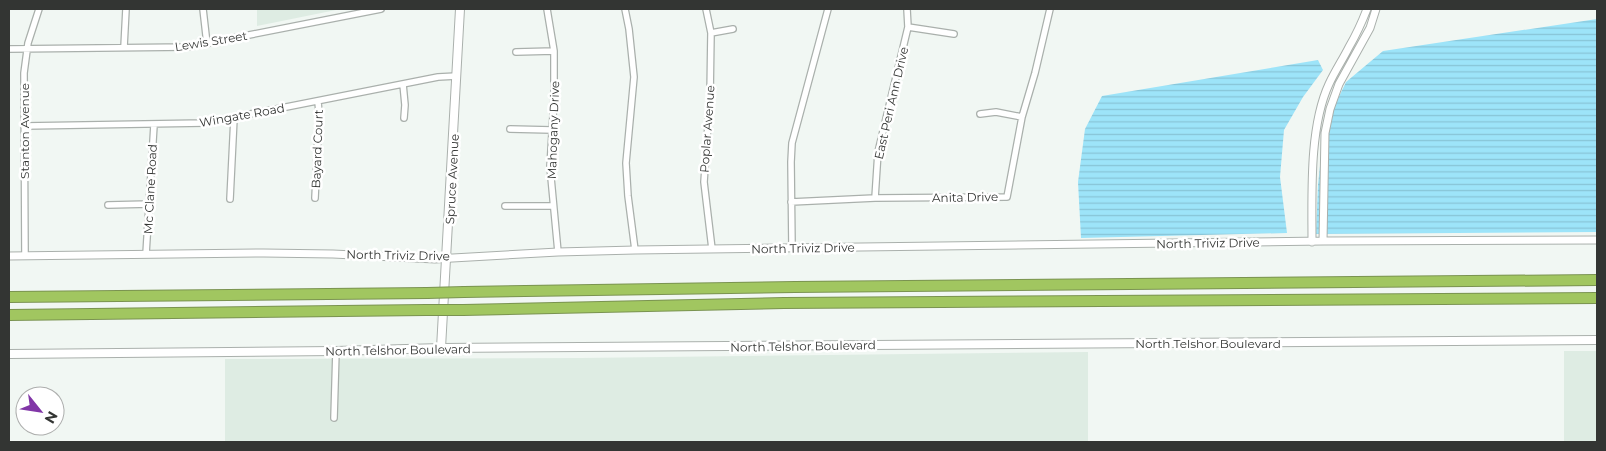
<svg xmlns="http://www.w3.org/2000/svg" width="1606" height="451" font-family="Montserrat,sans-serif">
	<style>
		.built { fill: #deece3 }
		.water { fill: url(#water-rules) }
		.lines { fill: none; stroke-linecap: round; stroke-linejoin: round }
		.minor-casing { stroke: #aab0ac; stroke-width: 8 }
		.tertiary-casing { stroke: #aab0ac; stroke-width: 9 }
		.secondary-casing { stroke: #aab0ac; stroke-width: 10 }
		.motorway-casing { stroke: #7a9350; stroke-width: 12 }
		.minor { stroke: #fff; stroke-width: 5.5 }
		.tertiary { stroke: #fff; stroke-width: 7 }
		.secondary { stroke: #fff; stroke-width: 8 }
		.motorway { stroke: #a1c660; stroke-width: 10 }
		.motorway-bridge-casing { stroke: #7a9350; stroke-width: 12; stroke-linecap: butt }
		.motorway-bridge { stroke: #a1c660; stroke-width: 10 }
		.labels { text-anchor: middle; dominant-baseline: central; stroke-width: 5; stroke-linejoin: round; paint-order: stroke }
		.street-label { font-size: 12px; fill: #333533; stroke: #fff }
	</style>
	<defs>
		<pattern id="water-rules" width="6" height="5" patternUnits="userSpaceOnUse" patternTransform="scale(1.25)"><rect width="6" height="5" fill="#9de4f9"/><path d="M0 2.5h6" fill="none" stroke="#88c4d6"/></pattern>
	</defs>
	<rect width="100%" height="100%" fill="#f1f7f3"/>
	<path class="built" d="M257,9h84l-84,17z
		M1564,351h33v91h-33z
		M1088,352v90h-863v-83l355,-1z"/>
	<path class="water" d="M1597,19v213l-281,2 2,-49 6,-57 22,-46 37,-31z
		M1318,60l5,10 -20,27 -19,33 -4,47 7,56 -206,5 -3,-56 7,-53 17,-33z"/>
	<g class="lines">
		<defs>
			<path id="minor" d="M203,9l4,35
				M547,9l7,42v48l-4,68 8,85
				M625,9l4,20 5,48 -8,86 2,33 7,54
				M706,9l5,24 -1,64 -6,85 8,67
				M908,27l46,7
				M711,33l22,-4
				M124,47l2,-38
				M9,49l179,-2 193,-38
				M516,52l38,-1
				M403,84l2,21 -1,13
				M980,114l16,-2 26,5
				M24,126l181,-3 233,-46 19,-1
				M510,129l42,1
				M315,198l4,-84 -1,-13
				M875,198l3,-46 30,-125 -1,-18
				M230,199l4,-81
				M791,202l84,-4 132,-1 15,-80 13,-44 15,-64
				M108,205l42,-1
				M505,206h48
				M792,248l-1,-86 1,-19 36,-134
				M146,254l8,-129
				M25,256l-1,-183 4,-30 11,-34
				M334,418l2,-67"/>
			<path id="tertiary" d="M1323,241l2,-108 5,-24 9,-25 31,-56 6,-19
				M1312,242c0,-48 -3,-115 17,-158 6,-13 14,-25 20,-37 7,-12 13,-25 18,-38
				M9,256l255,-3 69,1 102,5 123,-7 77,-2 688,-9 274,-1"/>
			<path id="secondary" d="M441,348l19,-339
				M9,354l327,-3 105,-3 1156,-8"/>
			<path id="motorway" d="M464,292l331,-5 802,-7
				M9,297l418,-4
				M463,310l321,-7 813,-5
				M9,315l417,-5"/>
		</defs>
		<use href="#minor" class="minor-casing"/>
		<use href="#tertiary" class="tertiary-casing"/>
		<use href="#secondary" class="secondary-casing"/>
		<use href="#motorway" class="motorway-casing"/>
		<use href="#minor" class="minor"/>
		<use href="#tertiary" class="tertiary"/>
		<use href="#secondary" class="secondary"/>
		<use href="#motorway" class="motorway"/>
		<defs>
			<path id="motorway-bridge" d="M427,293l37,-1
				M426,310h37"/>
		</defs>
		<use href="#motorway-bridge" class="motorway-bridge-casing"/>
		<use href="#motorway-bridge" class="motorway-bridge"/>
	</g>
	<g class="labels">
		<g class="street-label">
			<text transform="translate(211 41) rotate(-9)">Lewis Street</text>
			<text transform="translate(891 103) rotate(-77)">East Peri Ann Drive</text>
			<text transform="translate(242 115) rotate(-10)">Wingate Road</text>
			<text transform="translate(707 129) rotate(-86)">Poplar Avenue</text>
			<text transform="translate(553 130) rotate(-88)">Mahogany Drive</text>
			<text transform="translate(24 131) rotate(-90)">Stanton Avenue</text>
			<text transform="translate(317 149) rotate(-88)">Bayard Court</text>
			<text transform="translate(452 179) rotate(-87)">Spruce Avenue</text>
			<text transform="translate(150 189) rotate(-87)">Mc Clane Road</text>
			<text transform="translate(965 197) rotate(-1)">Anita Drive</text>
			<text transform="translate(1208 243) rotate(-1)">North Triviz Drive</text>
			<text transform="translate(803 248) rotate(-1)">North Triviz Drive</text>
			<text transform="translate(398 255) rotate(1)">North Triviz Drive</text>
			<text x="1208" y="343">North Telshor Boulevard</text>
			<text transform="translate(803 346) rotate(-1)">North Telshor Boulevard</text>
			<text transform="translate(398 350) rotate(-1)">North Telshor Boulevard</text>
		</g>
	</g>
	<rect width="1606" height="451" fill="none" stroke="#333533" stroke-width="20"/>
	<g transform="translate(40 411) rotate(120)"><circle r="24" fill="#ffffff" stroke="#adaead"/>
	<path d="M0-4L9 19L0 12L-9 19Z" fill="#8136a7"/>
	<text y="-8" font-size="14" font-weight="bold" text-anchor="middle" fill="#333533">N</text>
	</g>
</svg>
